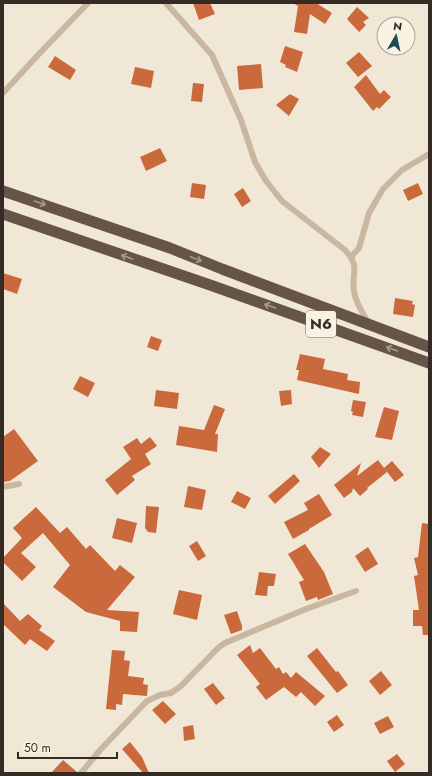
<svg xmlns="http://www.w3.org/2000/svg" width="432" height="776" font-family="Jost,sans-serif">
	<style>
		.building { fill: #ca6a3c }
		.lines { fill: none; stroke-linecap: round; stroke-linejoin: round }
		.service { stroke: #c9b7a2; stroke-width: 6 }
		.trunk { stroke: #665448; stroke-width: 11 }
		.oneway { stroke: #a89b8d }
		.labels { text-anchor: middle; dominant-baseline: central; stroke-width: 4; stroke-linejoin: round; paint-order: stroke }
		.shield { fill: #f9f1e2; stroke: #6f665e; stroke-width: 1 }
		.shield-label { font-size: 15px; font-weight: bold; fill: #342b25 }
	</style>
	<rect width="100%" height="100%" fill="#f1e7d6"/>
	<path class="building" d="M193,3h17l5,11 -16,6z
		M293,3h23l16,10 -7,11 -15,-10 -3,20 -13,-2 4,-26z
		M357,7l12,11 -6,4 3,3 -7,7 -12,-13z
		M285,46l18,6 -6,20 -12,-5 1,-2 -6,-3z
		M359,52l13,14 -14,11 -12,-14z
		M55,56l21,14 -6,10 -22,-13z
		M261,64l2,24 -24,2 -2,-24z
		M135,67l19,4 -3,17 -20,-4z
		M366,75l14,19 4,-4 7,7 -12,12 -2,-2 -4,4 -19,-24z
		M193,83l11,1 -2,18 -11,-1z
		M290,94l9,5 -10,17 -13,-11z
		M160,148l7,13 -21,10 -6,-14z
		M192,183l14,2 -2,14 -14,-2z
		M418,183l5,11 -15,7 -5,-11z
		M243,188l8,13 -9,6 -8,-13z
		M3,273l19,6 -5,15 -14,-5z
		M395,298l18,3 -1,3 3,1 -2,12 -20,-3z
		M151,336l11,4 -4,11 -11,-4z
		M300,354l25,5 -2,10 25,5 -1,6 13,2 -1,12 -62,-14 2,-10h-3z
		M80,376l15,7 -7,14 -15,-8z
		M156,390l23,3 -2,16 -23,-3z
		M291,390l1,14 -11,2 -2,-15z
		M353,400l13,2 -3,15 -11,-2 1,-3 -2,-1z
		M214,405l11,4 -10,25h3l-1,18 -41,-7 3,-19 25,4z
		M384,407l15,4 -7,29 -17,-3z
		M14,429l24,32 -28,20 -7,1v-45z
		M150,437l7,9 -12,8 6,10 -19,12 3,4 -18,15 -12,-15 26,-21 -8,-12 14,-9 4,6z
		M320,447l11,7 -12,14 -8,-11z
		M378,460l9,12 -20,16 1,1 -8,7 -7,-8 -1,4 -8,6 -10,-13 27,-22 -4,13z
		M392,461l12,14 -9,7 -11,-14z
		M294,474l6,7 -25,23 -7,-8z
		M188,486l18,4 -4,20 -18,-3z
		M237,491l14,7 -6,11 -14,-7z
		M319,494l13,21 -23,14v1l-16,9 -9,-17 24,-12 -4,-7z
		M146,506l13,1 -3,26 -8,-1 -3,-4z
		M36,507l24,26 7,-6 19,22 4,-4 25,26 5,-6 15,12 -28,33 32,2 -2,20 -17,-1v-10l-34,-9 -33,-25 17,-22 -27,-32 -22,20 15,14 -14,14 -19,-19v-4l19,-20 -9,-10z
		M117,518l20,5 -5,20 -20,-5z
		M422,523l7,1v111h-6l-1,-9h-9v-16h6l-5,-34 4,-1 -4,-17 4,-1z
		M197,541l9,15 -8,5 -9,-15z
		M305,544l19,28 9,22 -15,6 -1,-3 -11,4 -7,-19 5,-2 -16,-26z
		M368,547l10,17 -13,8 -10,-16z
		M259,572l17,2 -2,12h-6l-1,10 -12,-1z
		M179,590l23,5 -5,25 -24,-6z
		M3,603l17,18 8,-7 14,12 -3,4 16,11 -8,10 -17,-12 -5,6 -22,-21z
		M237,611l5,15v4l-11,4 -7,-19z
		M250,645l3,8 7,-5 16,21 3,-2 4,7 3,-2 5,6 5,-6 29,24 -10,10 -14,-14 -5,5 -12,-10 -18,13 -10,-13 4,-3 -23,-29z
		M317,648l19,24 2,-1 10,14 -11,8 -30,-37z
		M112,650l13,1 -1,9 6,1 -2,15 16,2 -1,6 5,1 -1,11 -24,-2 -1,11 -6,-1v6l-10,-1z
		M381,671l11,14 -12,10 -11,-14z
		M213,683l12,15 -9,7 -12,-16z
		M163,701l13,13 -11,10 -13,-14z
		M337,715l7,10 -10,7 -7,-10z
		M388,716l6,11 -14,7 -6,-11z
		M193,725l2,14 -11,2 -1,-14z
		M130,742l12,15 7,16h-6l-21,-24z
		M397,754l8,10 -10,8 -8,-11z
		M63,760l14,12v1h-26z"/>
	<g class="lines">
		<path class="service" d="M166,3l46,52 29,65 14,42 11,19 16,20 63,49c16,17 6,22 9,42 2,11 9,22 15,32
			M3,93l35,-38 50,-52
			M351,257l8,-9 10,-35 14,-24 19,-19 27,-16
			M3,487l16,-3
			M81,773l20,-24 46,-48 13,-6 11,-2 10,-7 37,-38 7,-5 19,-8 62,-26 50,-18"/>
		<path class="trunk" d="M3,191l167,57 52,21 207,78
			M3,214l210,72 216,77"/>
	</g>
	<defs><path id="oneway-shaft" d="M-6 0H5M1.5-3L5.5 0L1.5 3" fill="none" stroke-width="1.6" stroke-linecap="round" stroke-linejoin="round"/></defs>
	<g class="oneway">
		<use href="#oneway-shaft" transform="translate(40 203) rotate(19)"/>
		<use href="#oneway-shaft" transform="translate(127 257) rotate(-161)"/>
		<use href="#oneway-shaft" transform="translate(196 259) rotate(22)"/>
		<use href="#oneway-shaft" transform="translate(270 306) rotate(-161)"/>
		<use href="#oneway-shaft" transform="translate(392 349) rotate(-160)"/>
	</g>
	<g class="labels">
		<rect class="shield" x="306" y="311" width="30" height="26" rx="3"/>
		<g class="shield-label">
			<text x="321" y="324">N6</text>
		</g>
	</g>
	<rect width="432" height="776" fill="none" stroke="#342b25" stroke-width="8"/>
	<g transform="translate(396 36) rotate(9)"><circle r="19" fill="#f9f1e2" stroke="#aaa296"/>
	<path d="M0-3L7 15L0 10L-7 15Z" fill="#1a4d56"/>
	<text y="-6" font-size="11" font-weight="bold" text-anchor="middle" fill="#342b25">N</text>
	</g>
	<path d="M18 752v6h99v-6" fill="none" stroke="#342b25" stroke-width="2"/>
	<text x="24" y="752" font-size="12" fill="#342b25" stroke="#f9f1e2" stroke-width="3" paint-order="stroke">50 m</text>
</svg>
